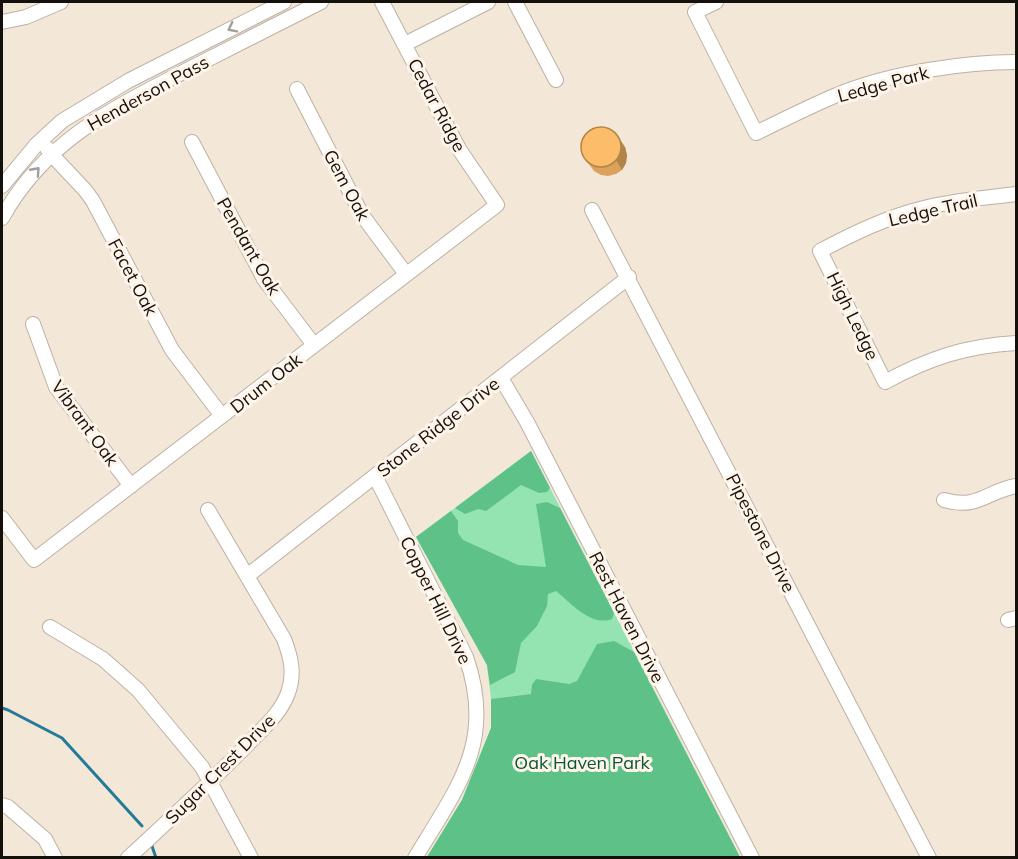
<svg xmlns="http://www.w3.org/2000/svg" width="1018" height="859" font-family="Mulish,sans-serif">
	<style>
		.green { fill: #94e4b2 }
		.forest { fill: #5dc188 }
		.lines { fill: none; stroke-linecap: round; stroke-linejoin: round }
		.stream { stroke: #237a9a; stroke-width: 3 }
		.minor-casing { stroke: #bdb1a4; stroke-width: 16 }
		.minor { stroke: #fff; stroke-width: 14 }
		.wall { fill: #daa25a }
		.shaded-wall { fill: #b1844a }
		.building { fill: #fdbc69; stroke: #b1844a; stroke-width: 1.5 }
		.oneway { stroke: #a19f9d }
		.labels { text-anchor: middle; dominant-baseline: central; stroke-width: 6; stroke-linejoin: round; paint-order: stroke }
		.street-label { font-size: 18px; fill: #14100b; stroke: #fff4e9 }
		.park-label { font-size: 18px; fill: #065632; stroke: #fff4e9 }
	</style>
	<rect width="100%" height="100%" fill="#f3e7d8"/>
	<path class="green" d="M531,451l209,406h-313l35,-57 29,-72v-29l-4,-34 -71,-128z"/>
	<path class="forest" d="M531,451l19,37 -3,4 -8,1 -18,-8 -35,26 -8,-2 -13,5 -10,-6z
		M547,502l13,6 54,105 -2,6c-21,8 -41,-16 -56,-28l-8,3 -1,12 -10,20 -16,17 -6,29 -25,13 -3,-20 -71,-128 35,-26 7,10v12l5,7 55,25 28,2 -10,-63z
		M614,641l20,11 106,205h-313l35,-57 29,-72v-29l40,-5 1,-9 4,-6 33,5 8,-3 20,-37z"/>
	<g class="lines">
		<path class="stream" d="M2,708l6,2 54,28 80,88
			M152,846l4,12"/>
		<defs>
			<path id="minor" d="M515,2l41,78
				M716,2l-21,10 61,121c29,-14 58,-29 88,-41 49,-19 120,-30 172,-30
				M2,22l24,-5 35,-15
				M405,44l83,-42
				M297,89l65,126 44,59
				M192,142l72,137 50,66
				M47,148l4,6 34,36 8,11 79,149 50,66
				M2,186l34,-41 26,-24 66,-40 156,-79
				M1016,194c-30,4 -62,6 -92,14 -37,9 -70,25 -104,43l65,131c44,-24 81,-36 131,-39
				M592,210l337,648
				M2,218c43,-78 113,-111 189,-150 43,-22 87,-44 130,-66
				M33,324l23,63 75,99
				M501,378l26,44 225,436
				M375,476l91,181c30,85 -9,131 -51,201
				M944,500c34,10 43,-9 72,-14
				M2,518l32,42 463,-355 -38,-56 -77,-147
				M247,576l382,-299
				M1008,620l8,-2
				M50,627l53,32 35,31 64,77 49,91
				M2,805l6,2 37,32 10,19
				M128,858c41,-38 82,-75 121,-115 14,-15 32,-30 39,-50 7,-19 3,-36 -4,-54l-76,-129"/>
		</defs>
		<use href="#minor" class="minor-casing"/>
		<use href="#minor" class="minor"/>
	</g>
	<path class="wall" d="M625,147l2,8 -1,8 -4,7 -6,4 -8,2 -7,-1 -7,-4 -11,-15z"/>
	<path class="shaded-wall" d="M619,138l6,9 2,8 -1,8 -4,7 -6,-10z"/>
	<path class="building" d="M581 147a20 20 0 1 1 40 0a20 20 0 1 1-40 0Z"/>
	<defs><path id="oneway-chevron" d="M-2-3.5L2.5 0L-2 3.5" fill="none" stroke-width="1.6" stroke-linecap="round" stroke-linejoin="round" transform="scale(1.5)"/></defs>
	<g class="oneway">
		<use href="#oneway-chevron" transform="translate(232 28) rotate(153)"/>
		<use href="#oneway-chevron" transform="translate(36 171) rotate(-48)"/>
	</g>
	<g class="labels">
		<g class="street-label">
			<text transform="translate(883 84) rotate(-15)">Ledge Park</text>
			<text transform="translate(148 93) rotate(-29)">Henderson Pass</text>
			<text transform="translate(437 105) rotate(62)">Cedar Ridge</text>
			<text transform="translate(347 185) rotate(62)">Gem Oak</text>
			<text transform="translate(933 210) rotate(-13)">Ledge Trail</text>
			<text transform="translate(249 246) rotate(60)">Pendant Oak</text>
			<text transform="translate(133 277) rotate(62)">Facet Oak</text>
			<text transform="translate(853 316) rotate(64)">High Ledge</text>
			<text transform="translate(266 383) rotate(-38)">Drum Oak</text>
			<text transform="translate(85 423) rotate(54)">Vibrant Oak</text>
			<text transform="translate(438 427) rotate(-38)">Stone Ridge Drive</text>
			<text transform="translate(761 533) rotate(63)">Pipestone Drive</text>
			<text transform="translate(436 600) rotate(64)">Copper Hill Drive</text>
			<text transform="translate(627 617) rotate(63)">Rest Haven Drive</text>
			<text transform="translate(220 769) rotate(-45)">Sugar Crest Drive</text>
		</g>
		<g class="park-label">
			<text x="582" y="762">Oak Haven Park</text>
		</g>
	</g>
	<rect width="1018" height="859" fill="none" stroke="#14100b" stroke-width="6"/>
</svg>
